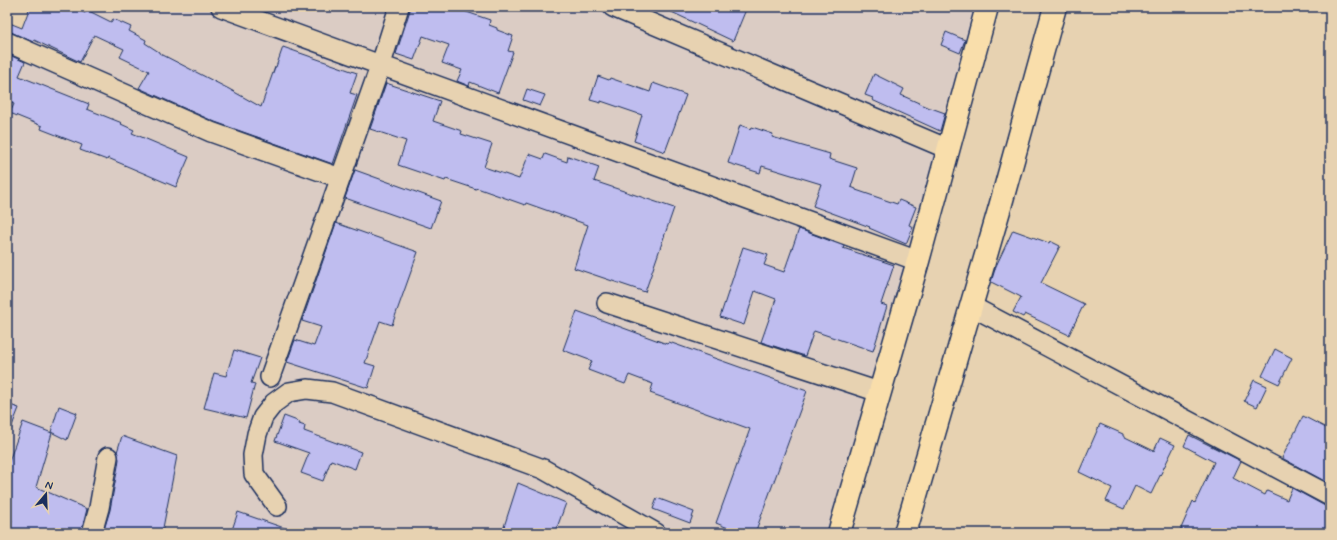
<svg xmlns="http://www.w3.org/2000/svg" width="1337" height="540" font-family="Mynerve,sans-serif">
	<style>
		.built { fill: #dbccc4 }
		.building { fill: #bfbdef; stroke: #1b2f5e }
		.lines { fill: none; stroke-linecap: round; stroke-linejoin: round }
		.minor-casing { stroke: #1b2f5e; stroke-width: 22 }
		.major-casing { stroke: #1b2f5e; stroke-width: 25 }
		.minor { stroke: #e7d2b1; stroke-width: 19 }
		.major { stroke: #f9deab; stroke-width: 22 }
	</style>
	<rect width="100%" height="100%" fill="#e7d2b1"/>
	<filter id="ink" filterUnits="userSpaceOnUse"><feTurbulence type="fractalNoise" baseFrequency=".025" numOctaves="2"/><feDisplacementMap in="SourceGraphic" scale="8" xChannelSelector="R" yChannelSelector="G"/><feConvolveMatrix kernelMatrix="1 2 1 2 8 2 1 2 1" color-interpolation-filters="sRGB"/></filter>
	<g filter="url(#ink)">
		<path class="built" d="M39,7h944l-151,526h-825v-448l17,-45z"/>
		<path class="building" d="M30,7h43l12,6 2,-3 24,12 2,-3 18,8 -2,4 17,9 -1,3 14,9v1l70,36 32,18 14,-40h1l7,-20 74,26 -7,20 7,2 -24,69 -118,-42 -76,-34 10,-17 -29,-14 4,-8 -30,-14 -14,27 -46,-22 -1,2 -22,-10 -4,-1v-9l15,6z
			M411,7h41l38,13 -1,5 8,3v2l16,6 -5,15 5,1 -15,41 -28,-11 -1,4 -12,-5 5,-11 -20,-7 7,-18 -26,-9 -9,24 -18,-6z
			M661,7h86l-14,34z
			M946,32l19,8 -5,13 -19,-8z
			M7,54l18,8 -6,14 70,28 -2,5 35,14 -1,1 13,6 -2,3 57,24 -13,30 -68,-29 -1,2 -27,-10 2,-5 -41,-16 1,-3 -32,-13 4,-9 -7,-3z
			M874,74l30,15 -3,6 29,13h1l14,5 -5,18 -68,-31 1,-2 -8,-3z
			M598,76l11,4 1,-2 40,14 3,-9 33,12 -21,57 -31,-11 8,-26 -41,-14v2l-11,-3z
			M386,83l54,18 -7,20 29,10 -1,3 31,10 -8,23 35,12 10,-25 14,5 2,-5 22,8 1,-6 31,11 -5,14 80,27 -29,84 -71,-24 14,-43 -62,-22 -1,2 -48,-17 -1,1 -30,-10 -1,2 -47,-16 8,-24 -36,-12z
			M527,89l18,6 -5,11 -17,-6z
			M740,125l11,4 1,-2 21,7 -1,3 58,17 -1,5 28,9 -6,19 5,2v1l41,14 2,-4 17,7 -7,18 4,2 -7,17 -37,-16 1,-1 -57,-21 8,-22 -59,-18 -2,7 -32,-10z
			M355,170l86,31 -10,27 -86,-30z
			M336,223l82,29 -26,73 -12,-4 -15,42 10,3 -7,22 -81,-26 8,-22 19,6 7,-19 -19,-6z
			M799,229l45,17 -1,2 51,17 -13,39 6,2 -14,45 -59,-20 -9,25 -44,-14 15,-43 -21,-8 -11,34 -24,-8 23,-70 25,8 -4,10 20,7z
			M1013,230l36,13 1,-2 10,5 -19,37 43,21 -15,31 -44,-21 -2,3 -10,-5 8,-15 -30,-15 5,-16z
			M577,311l90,33 2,-2 138,49 -52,142h-29l2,-5 -12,-5 34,-94 -100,-36 3,-9 -24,-9 -4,9 -37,-14 4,-9 -29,-11z
			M1275,349l17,9 -13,26 -17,-8z
			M234,350l26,8 -9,25 4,1 -9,34 -42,-10 10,-35 12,3z
			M1254,380l13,6 -10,21 -13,-6z
			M7,404l12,4 -11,28h-1z
			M59,406l18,7 -10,27 -16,-8z
			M284,416l16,6 -1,2 6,2 -1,5 57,21 -6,17 -24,-9 -8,21 -22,-8 8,-20 -34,-12z
			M1303,416l27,14v54l-48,-26z
			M23,422l29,11 -16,54 51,22 -6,24h-73l4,-13 -5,-2v-51z
			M1100,424l23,10v2l31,15 6,-13 15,7 -24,49 -16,-8 -11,23 -18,-8 6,-13 -33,-16z
			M1189,435l52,26 -8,17 9,5 23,12 2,-4 20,9 5,-12 33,18 5,1v26h-151l14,-32 2,2 19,-41 -30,-16z
			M122,436l55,20 -15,77h-59l7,-23 8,-44 1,-7 -2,-7z
			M518,483l48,20 -11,30h-53z
			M657,498l37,14 -4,11 -37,-14z
			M238,512l55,19 -1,2h-61z"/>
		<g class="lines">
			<defs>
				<path id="minor" d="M221,7l697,254
					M613,7l335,142
					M7,42l204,90 129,46
					M607,303l272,89
					M971,306l359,190
					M270,377l111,-313 18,-57
					M277,506l-23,-32 -1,-19 4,-21 6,-17 11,-14 15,-11 18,-3 25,3 211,77 113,64
					M92,533l7,-25 9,-51"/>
				<path id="major" d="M839,533l79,-272 69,-254
					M905,533l95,-326 55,-200"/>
			</defs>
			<use href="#minor" class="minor-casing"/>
			<use href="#major" class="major-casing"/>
			<use href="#minor" class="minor"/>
			<use href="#major" class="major"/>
		</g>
	</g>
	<rect width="1337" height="540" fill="none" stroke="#e7d2b1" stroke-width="24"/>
	<rect x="12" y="12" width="1313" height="516" fill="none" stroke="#1b2f5e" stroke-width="1.5" filter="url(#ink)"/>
	<g transform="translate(46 494) rotate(19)" stroke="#e7d2b1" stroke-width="3" paint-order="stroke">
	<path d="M0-3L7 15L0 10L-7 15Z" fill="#1b2f5e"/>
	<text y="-6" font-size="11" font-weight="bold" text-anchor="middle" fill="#1b2f5e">N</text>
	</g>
</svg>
